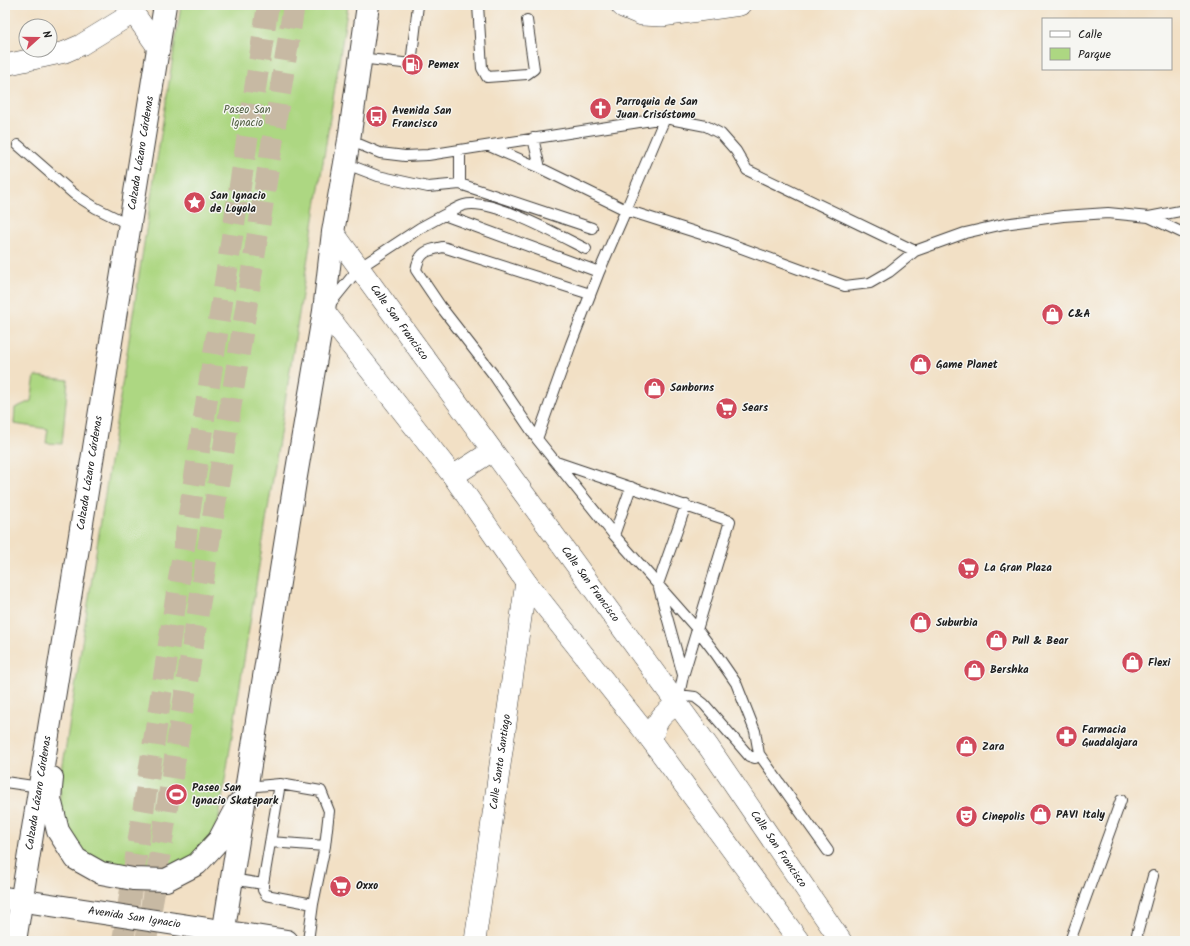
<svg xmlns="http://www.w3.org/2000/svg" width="1190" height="946" font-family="Kalam,sans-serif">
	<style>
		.green { fill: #add782; stroke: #647a4f }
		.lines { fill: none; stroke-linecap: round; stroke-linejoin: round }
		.motorway-tunnel { stroke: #c7b9a3; stroke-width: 22; stroke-dasharray: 22 11; stroke-linecap: butt }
		.service-casing { stroke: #3c3935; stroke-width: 12 }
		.minor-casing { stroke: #3c3935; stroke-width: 22 }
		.tertiary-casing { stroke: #3c3935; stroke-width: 24 }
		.service { stroke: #fff; stroke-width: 10 }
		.minor { stroke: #fff; stroke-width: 21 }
		.tertiary { stroke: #fff; stroke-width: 22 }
		.labels { text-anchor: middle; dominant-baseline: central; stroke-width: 3; stroke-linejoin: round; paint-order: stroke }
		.poi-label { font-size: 11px; font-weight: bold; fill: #1c1c1c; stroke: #f6f6f2; text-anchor: start }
		.park-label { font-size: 11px; fill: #4f5d40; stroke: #f6f6f2 }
		.street-label { font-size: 11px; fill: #1c1c1c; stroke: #f6f6f2 }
	</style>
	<rect width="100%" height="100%" fill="#f6f6f2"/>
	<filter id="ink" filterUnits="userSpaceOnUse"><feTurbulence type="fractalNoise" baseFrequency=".025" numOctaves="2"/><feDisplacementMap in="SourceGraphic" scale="8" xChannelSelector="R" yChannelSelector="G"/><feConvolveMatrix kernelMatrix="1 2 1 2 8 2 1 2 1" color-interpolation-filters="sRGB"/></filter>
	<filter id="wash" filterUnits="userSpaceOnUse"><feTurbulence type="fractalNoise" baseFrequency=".012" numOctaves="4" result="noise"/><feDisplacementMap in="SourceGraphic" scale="16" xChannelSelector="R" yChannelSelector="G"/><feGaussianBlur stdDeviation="0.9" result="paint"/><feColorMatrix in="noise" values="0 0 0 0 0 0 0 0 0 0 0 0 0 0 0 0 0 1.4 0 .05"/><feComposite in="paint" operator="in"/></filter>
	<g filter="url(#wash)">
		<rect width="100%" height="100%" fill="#f2e0c5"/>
		<path class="green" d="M181,5h167l-129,813 -12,29 -20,17 -32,8 -35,-2 -30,-10 -19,-19 -11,-29v-28z
			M35,376l33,4 -6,64 -16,-1 2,-14 -34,-5 1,-16 16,-7z"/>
	</g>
	<g filter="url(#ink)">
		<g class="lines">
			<path class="motorway-tunnel" d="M123,941l145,-936
				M146,941l148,-936"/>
			<defs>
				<path id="service" d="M478,5l4,63 5,9 40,-3 7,-5 -7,-49
					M360,58l51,6 7,-59
					M533,138l7,30 86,42 39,-92
					M349,140l31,13 25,3 23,-1 237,-37 41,8 15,8 15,17 11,19 168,81 50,-18 39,-9 59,-8 45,-3 41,4 36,17
					M18,145l56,49 22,14 34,17
					M489,146l51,22
					M344,163l34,13 50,11 32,-3 132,44
					M460,184v-34
					M444,215c6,-3 13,-8 20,-10 27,-8 96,31 122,44
					M1149,217l36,-7
					M590,294l-147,-47c-16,3 -24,5 -27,23l25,37 52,67 44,65 77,96 83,94 19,25 20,29 19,48 4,23 -4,4 -6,-2 -45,-52 -9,-7 -16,-2
					M329,305l30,-37 61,-40 24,-13 155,57
					M537,439l34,-95 28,-72 27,-62 91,29 128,47 25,-3 19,-11 26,-21
					M556,462l174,59 -47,155 -5,24
					M614,535l17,-48
					M683,675l-25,-91 28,-79
					M759,754l69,97
					M5,782l35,5
					M280,784l41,7 8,20 -4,35
					M270,842l55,4 -12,58 -5,37
					M231,879l32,5 17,-100 -34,3
					M263,884v6l3,5 47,9
					M1070,941l51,-141
					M1138,941l-1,-7 16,-58"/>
				<g id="minor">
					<path d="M128,5l31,44"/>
					<path d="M621,5l2,2 19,8 20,1 78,-11"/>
					<path d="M5,65l60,-13 16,-7 52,-32"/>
					<path id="s1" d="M333,232l375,514 133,195"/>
					<path d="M324,311l129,165 73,106 126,159 147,200"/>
					<path d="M453,476l39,-25"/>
					<path d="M652,741c3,-20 9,-26 25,-37"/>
					<path id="s2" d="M475,941l51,-359"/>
				</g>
				<g id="tertiary">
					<path d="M52,778l-2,21 8,32 18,28 25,14 32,6 33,1 31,-16 22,-24 19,-36"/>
					<path id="s3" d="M5,898l282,43"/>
					<path id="s4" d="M15,941l150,-936"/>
					<path d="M222,941l73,-459 29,-171 9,-79 16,-92 19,-135"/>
				</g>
			</defs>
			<use href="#service" class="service-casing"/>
			<use href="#minor" class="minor-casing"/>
			<use href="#tertiary" class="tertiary-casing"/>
			<use href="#service" class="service"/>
			<use href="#minor" class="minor"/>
			<use href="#tertiary" class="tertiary"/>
		</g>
	</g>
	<defs>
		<symbol id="fuel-disc" viewBox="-11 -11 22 22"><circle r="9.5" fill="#d1495b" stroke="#f6f6f2"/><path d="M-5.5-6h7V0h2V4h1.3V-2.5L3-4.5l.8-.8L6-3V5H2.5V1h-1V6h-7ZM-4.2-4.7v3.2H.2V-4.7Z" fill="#fff"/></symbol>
		<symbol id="church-disc" viewBox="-11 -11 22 22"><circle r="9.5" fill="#d1495b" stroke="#f6f6f2"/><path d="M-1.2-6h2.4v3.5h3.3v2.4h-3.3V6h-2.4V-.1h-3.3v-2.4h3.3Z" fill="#fff"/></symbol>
		<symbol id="bus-disc" viewBox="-11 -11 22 22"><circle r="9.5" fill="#d1495b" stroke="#f6f6f2"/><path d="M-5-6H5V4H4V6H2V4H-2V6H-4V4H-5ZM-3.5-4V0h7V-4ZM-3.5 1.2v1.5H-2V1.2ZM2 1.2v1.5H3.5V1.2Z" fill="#fff"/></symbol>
		<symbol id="sight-disc" viewBox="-11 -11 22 22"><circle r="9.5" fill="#d1495b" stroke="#f6f6f2"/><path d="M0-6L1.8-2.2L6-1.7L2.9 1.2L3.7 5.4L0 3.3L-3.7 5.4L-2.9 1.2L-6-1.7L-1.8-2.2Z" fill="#fff"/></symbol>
		<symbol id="shop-disc" viewBox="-11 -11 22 22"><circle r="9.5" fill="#d1495b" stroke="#f6f6f2"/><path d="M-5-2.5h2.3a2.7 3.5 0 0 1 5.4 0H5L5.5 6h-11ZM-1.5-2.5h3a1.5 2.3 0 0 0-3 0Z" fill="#fff"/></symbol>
		<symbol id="supermarket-disc" viewBox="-11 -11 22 22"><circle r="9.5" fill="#d1495b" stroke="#f6f6f2"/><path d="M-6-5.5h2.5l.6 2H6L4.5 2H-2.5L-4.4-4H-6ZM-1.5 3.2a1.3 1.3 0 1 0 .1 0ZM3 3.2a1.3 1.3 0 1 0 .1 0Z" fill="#fff"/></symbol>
		<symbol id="pharmacy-disc" viewBox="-11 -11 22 22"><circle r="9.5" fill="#d1495b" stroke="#f6f6f2"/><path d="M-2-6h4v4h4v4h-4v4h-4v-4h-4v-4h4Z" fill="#fff"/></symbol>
		<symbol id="stadium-disc" viewBox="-11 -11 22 22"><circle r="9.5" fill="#d1495b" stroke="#f6f6f2"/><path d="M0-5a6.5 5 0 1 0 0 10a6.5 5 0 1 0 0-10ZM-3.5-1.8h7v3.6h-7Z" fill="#fff"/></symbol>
		<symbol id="theatre-disc" viewBox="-11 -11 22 22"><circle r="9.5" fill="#d1495b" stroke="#f6f6f2"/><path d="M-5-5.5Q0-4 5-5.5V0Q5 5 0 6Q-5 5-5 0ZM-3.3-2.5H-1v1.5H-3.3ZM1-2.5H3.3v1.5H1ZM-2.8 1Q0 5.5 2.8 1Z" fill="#fff"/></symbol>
	</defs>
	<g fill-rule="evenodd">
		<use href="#fuel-disc" x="400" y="52" width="25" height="25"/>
		<use href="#church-disc" x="588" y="96" width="25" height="25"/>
		<use href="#bus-disc" x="364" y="104" width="25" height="25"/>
		<use href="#sight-disc" x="182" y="190" width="25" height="25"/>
		<use href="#shop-disc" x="1040" y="302" width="25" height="25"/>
		<use href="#shop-disc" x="908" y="352" width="25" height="25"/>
		<use href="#shop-disc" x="642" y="376" width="25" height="25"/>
		<use href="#supermarket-disc" x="714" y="396" width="25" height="25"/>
		<use href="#supermarket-disc" x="956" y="556" width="25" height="25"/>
		<use href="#shop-disc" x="908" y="610" width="25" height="25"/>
		<use href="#shop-disc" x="984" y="628" width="25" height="25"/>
		<use href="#shop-disc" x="1120" y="650" width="25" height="25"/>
		<use href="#shop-disc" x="962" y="658" width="25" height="25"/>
		<use href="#pharmacy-disc" x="1054" y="724" width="25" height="25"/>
		<use href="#shop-disc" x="954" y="734" width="25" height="25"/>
		<use href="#stadium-disc" x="164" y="782" width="25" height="25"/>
		<use href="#shop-disc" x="1028" y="802" width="25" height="25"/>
		<use href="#theatre-disc" x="954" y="804" width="25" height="25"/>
		<use href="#supermarket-disc" x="328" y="874" width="25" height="25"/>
	</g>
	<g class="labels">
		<g class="poi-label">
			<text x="428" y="65">Pemex</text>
			<text x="616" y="102">Parroquia de San<tspan x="616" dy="13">Juan Crisóstomo</tspan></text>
			<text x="392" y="111">Avenida San<tspan x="392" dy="13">Francisco</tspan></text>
			<text x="210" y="196">San Ignacio<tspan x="210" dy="13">de Loyola</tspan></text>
			<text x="1068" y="314">C&amp;A</text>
			<text x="936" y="365">Game Planet</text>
			<text x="670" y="388">Sanborns</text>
			<text x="742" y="408">Sears</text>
			<text x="984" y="568">La Gran Plaza</text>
			<text x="936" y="623">Suburbia</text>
			<text x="1012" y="641">Pull &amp; Bear</text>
			<text x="1148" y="663">Flexi</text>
			<text x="990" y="670">Bershka</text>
			<text x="1082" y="730">Farmacia<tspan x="1082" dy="13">Guadalajara</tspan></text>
			<text x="982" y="747">Zara</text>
			<text x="192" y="788">Paseo San<tspan x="192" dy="13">Ignacio Skatepark</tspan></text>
			<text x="1056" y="815">PAVI Italy</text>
			<text x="982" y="817">Cinepolis</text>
			<text x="356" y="886">Oxxo</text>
		</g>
		<g class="park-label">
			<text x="247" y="110">Paseo San<tspan x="247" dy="13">Ignacio</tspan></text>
		</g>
		<g class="street-label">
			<text stroke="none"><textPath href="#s4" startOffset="798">Calzada Lázaro Cárdenas</textPath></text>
			<text stroke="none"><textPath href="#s1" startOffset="112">Calle San Francisco</textPath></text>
			<text stroke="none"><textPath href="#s4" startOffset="474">Calzada Lázaro Cárdenas</textPath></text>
			<text stroke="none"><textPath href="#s1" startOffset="436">Calle San Francisco</textPath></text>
			<text stroke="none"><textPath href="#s2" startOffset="181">Calle Santo Santiago</textPath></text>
			<text stroke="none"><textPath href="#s4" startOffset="150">Calzada Lázaro Cárdenas</textPath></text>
			<text stroke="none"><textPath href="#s1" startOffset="761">Calle San Francisco</textPath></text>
			<text stroke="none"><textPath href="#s3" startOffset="131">Avenida San Ignacio</textPath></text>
		</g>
	</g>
	<rect width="1190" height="946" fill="none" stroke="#f6f6f2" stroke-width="20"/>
	<rect x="1042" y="18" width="130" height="52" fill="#f6f6f2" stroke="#9f9f9c"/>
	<rect x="1050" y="31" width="20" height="6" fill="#ffffff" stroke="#9f9f9c"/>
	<text x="1078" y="38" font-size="12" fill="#1c1c1c">Calle</text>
	<rect x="1050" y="48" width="20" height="12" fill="#add782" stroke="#9f9f9c"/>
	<text x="1078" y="58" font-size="12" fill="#1c1c1c">Parque</text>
	<g transform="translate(38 38) rotate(69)"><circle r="19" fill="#f6f6f2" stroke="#9f9f9c"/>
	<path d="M0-3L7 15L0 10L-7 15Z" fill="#d1495b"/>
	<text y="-6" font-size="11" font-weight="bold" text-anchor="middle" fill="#1c1c1c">N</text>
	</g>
</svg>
